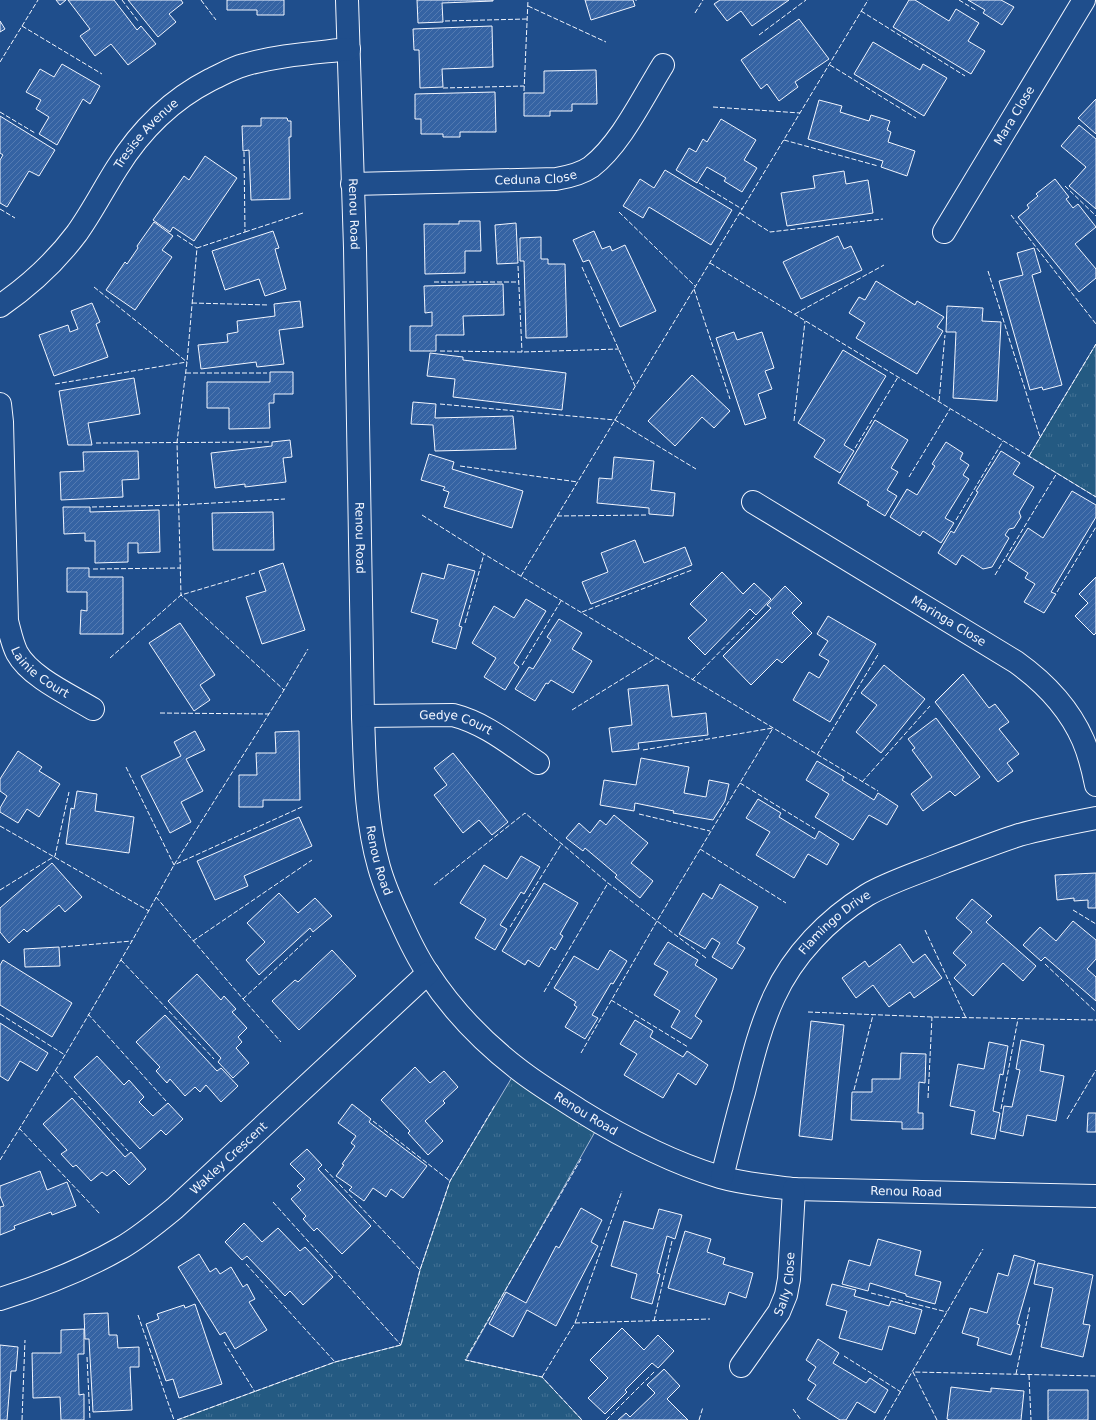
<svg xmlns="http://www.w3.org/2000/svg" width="1096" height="1420" font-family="'DejaVu Sans',sans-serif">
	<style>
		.park { fill: url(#park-tufts); stroke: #a8bbd7 }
		.building { fill: url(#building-hatch); stroke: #f2f6ff }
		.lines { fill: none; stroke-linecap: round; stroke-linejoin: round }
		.minor-casing { stroke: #f2f6ff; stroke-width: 24 }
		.minor { stroke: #1f4e8c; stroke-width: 22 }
		.fence { stroke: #f2f6ff; stroke-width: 1; stroke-dasharray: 5 2; stroke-linecap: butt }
		.labels { text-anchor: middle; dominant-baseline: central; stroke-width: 3; stroke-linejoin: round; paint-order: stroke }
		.street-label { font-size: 12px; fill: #f2f6ff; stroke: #1f4e8c }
	</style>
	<defs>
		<pattern id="park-tufts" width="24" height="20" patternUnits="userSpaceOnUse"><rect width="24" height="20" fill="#245a82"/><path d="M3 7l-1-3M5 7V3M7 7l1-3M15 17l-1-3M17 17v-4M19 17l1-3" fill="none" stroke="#447295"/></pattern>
		<pattern id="building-hatch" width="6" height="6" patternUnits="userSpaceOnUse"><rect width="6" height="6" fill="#3563a3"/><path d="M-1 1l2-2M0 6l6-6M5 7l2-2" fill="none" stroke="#537ab1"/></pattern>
	</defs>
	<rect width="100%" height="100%" fill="#1f4e8c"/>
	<path class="park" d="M1096,344v153l-67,-41z
		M517,1069l83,54 -134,237 76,17 40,43h-405l158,-58 66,-17 19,-75 30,-89z"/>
	<path class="building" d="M56,0h10l-6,5z
		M68,0h46l23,30 4,-4 15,18 -28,21 -17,-21 -16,12 -15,-20 10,-7z
		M128,0h53l2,3 -14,11 7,8 -18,15z
		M227,0h57v15h-27v-5h-30z
		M417,0h76v1l-51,2 1,19 -25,1z
		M585,0h48l2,6 -44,14z
		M720,0h69l-37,26 -11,-15 -14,10 -13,-17z
		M909,0h6l34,21 7,-12 23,14 -11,18 17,10 -14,23 -78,-47z
		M968,0h33l13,7 -12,18 -19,-12 2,-3z
		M799,19l30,40 -34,23 3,5 -19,14 -12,-17 -6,5 -20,-29z
		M0,21l5,8 -5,3z
		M492,26l1,41 -51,2 1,18 -23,1 -1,-38h-5l-1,-21z
		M873,42l47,28 3,-6 24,14 -23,38 -70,-42z
		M62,64l38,22 -10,18 -7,-5 -26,46 -18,-11 10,-17 -13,-8 5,-9 -15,-8 14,-23 14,8z
		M596,70l1,34h-25v7h-22v5h-26v-23h20v-22z
		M495,92l1,40h-36v5h-17v-3h-22v-15h-6v-25z
		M1096,99v35l-18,-16z
		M819,100l23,6 -2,6 29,9 2,-6 19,6 -3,9 4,2 -3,10 27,9 -8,25 -26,-9 2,-6 -75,-22z
		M0,116l55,34 -16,26 -10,-5 -22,36 -7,-4v-43l3,-5 -3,-2z
		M261,118h26l1,3h3v16h-2l1,62 -39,1 -2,-50 -6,1 -1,-25h19z
		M721,119l35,21 -12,20 13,8 -15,24 -18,-11 2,-3 -19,-11 -10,16 -21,-13 13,-22 7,4 7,-13 4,3z
		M1079,125l17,14v70l-27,-23 17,-19 -25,-21z
		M205,156l32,22 -43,63 -21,-14 -3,5 -17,-12 31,-44 5,4z
		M665,170l67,40 -21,35 -62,-38 -6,11 -20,-12 17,-27 14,9z
		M844,171l2,13 22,-4 5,33 -86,13 -6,-33 34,-5 -2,-12z
		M1055,179l14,18 -3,2 7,9 5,-4 18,23 -21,17 21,25v9l-17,14 -61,-75 11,-9 -2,-3 11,-9 -2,-2z
		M459,221h21l1,30h-16v22l-40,1 -1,-50h35z
		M154,222l19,14 -11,14 10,7 -37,53 -29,-20 19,-28 2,2 11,-16 -1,-2z
		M516,223l2,40 -21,1 -2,-39z
		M273,231l6,17 -4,1 11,40 -21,7 -6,-17 -34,11 -13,-39z
		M594,231l8,18 8,-3 2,5 13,-6 31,66 -36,16 -31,-67 -6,2 -10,-22z
		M838,236l6,13 7,-3 11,24 -61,29 -18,-37z
		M541,237v22h7v5h17l2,73 -41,1 -2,-77h-4v-23z
		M1034,248l7,24 -9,3 30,110 -19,5 -1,-3 -12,3 -31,-109 24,-6 -6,-22z
		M876,281l39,24 2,-4 27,16 -7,10 6,4 -26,43 -61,-36 9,-15 -16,-10 10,-16 6,3z
		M503,284l1,31 -41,1 1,19h-28v16h-26v-25h22v-14l-7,1 -1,-27z
		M300,301l3,26 -24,3 5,34 -27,3 -1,-5 -55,7 -3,-24 30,-3 -1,-8 11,-2 -1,-11 38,-5 -1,-12z
		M92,303l8,19 -4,2 12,33 -54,19 -15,-41 29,-10 2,7 8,-3 -7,-18z
		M947,306l36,2 -1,13 19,1 -4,79 -44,-3 3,-66h-10z
		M734,332l3,8 25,-8 12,36 -9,3 7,18 -14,5 8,24 -21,7 -29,-87z
		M843,350l43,26 -42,69 10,6 -14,22 -26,-16 11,-17 -27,-17z
		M430,353l33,4v3l103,13 -4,37 -109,-13 2,-18 -28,-3z
		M270,372h23v22h-19v9h-5l1,25 -41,1v-21h-22v-26h63z
		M692,375l38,36 -16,17 -12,-11 -27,29 -27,-25z
		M134,378l6,36 -52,9 4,22h-24l-9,-54z
		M413,402l23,2 -1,14 78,-2 3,33 -81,2 -2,-26 -22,-1z
		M875,420l33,20 -17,28 7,4 -11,18 10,6 -12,20 -18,-11 2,-3 -31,-19z
		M290,440l2,17 -9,1 3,24 -41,5v-3l-30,4 -4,-35 61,-7v-4z
		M946,442l17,11 -3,6 9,6 -6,10 6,4 -24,39 9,5 -13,20 -18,-12 -3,5 -30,-19 17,-28 10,6 18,-29 -3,-2z
		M138,451l1,28 -17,1 1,17 -62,3 -1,-28 24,-1 -1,-19z
		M1001,451l19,12 -7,11 21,13 -15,25 2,5 -7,11 -5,1 -4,6 4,3 -17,29 -9,2 -21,-14 -6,10 -18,-12 13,-22 3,2 24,-41 -2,-1z
		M429,454l25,8 -2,7 71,22 -11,37 -68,-21 5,-15 -6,-2 2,-3 -24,-7z
		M614,457l40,4 -3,29 24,3 -2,23 -24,-2v-6l-52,-5 2,-25 13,1z
		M1072,491l24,14v12l-45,75 5,2 -12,19 -20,-11 11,-18 -10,-6 3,-5 -20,-13 20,-32 15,10z
		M63,507h27v5l69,-2 1,42 -22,1v-10h-10v19l-33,1v-22h-10v-8l-21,1z
		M273,512l1,38h-61l-1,-37z
		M635,540l9,23 41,-16 7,18 -101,39 -9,-22 26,-10 -7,-19z
		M283,563l22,67 -43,14 -16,-47 20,-6 -7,-20z
		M448,564l27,7 -16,55 3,1 -6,22 -24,-7 6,-22 -27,-8 11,-39 22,6z
		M67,568h22v9h34v57h-43l1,-24 6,1v-19h-20z
		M722,572l21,22 11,-11 17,16 -15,16 -6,-6 -45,46 -17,-17 19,-18 -17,-16z
		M1096,577v56l-2,2 -19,-19 13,-13 -9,-9z
		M785,586l17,17 -10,10 20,20 -30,30 -5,-4 -26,26 -28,-29 48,-48 -4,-3z
		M526,599l20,12 -32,52 5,4 -14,23 -21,-13 12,-19 -24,-15 22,-37 20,12z
		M828,616l48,28 -46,78 -37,-22 16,-28 10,6 10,-17 -10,-6 9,-14 -11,-7z
		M559,619l23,14 -10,16 20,12 -19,32 -22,-13 -3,4 -2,-1 -11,18 -20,-12 14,-22 4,2 18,-29 -4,-3z
		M180,623l35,52 -15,10 10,15 -16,11 -45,-68z
		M884,665l41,34 -44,54 -25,-21 21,-27 -16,-12z
		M963,674l26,34 6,-4 14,18 -10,7 20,25 -12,9 6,8 -15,11 -63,-80z
		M668,685l4,32 34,-4 2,22 -70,8 1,6 -27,3 -3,-24 23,-3 -4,-36z
		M936,718l44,59 -25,19 -5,-5 -27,20 -12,-17 21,-17 -20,-27 3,-2 -7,-9z
		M195,731l10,19 -19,9 17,32 -22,11 10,20 -21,11 -29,-57 40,-20 -7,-14z
		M299,731l1,69h-37v7h-24v-32h18l-1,-22h20l-1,-21z
		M18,751l24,16 -3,4 21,13 -21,33 -12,-8 -9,14 -18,-11v-4l7,-12 -7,-5v-12z
		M453,753l55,69 -16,13 -13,-15 -16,13 -29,-38 13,-10 -13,-17z
		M641,758l48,9 -5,26 22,4 3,-17 20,4 -4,17 -12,19 -40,-7 1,-2 -39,-8 -1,8 -34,-6 4,-25 32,5z
		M817,761l27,16 -2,3 32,20 4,-7 20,13 -11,19 -18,-10 -16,25 -38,-23 14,-23 -23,-14z
		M77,791l20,3 -2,17 39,6 -5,36 -63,-9 5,-36 3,1z
		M758,799l23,14 -2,4 36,22 4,-8 20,13 -12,21 -19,-11 -14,24 -38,-23 14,-23 -24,-14z
		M614,815l34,28 -17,20 22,18 -13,17 -25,-21 2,-2 -32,-27 -2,3 -17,-13 13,-15 11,10 10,-13 6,5z
		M299,817l13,29 -68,30 4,10 -33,14 -18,-39z
		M521,856l19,11 -16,27 -3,-2 -21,33 7,4 -12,21 -20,-12 11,-19 -26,-16 24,-38 23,14z
		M52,863l30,34 -17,15 -6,-7 -32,27 -3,-3 -15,14 -9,-11v-24z
		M1096,873v35h-8v-8l-14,1v-3l-17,2 -2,-25z
		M544,883l34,20 -18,31 3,2 -8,14 -4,-3 -12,20 -11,-7 -3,5 -23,-14z
		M720,884l38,23 -21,36 8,5 -13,21 -20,-12 8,-14 -8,-5 -7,11 -26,-15 24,-41 9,6z
		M279,893l19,20 17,-15 17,18 -19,16 -3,-4 -51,47 -13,-15 19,-18 -18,-19z
		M972,899l20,17 -6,6 50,44 -13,15 -20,-18 -30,33 -19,-18 12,-13 -13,-12 19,-21 -16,-14z
		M1073,921l23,19v19l-9,10 9,8v24l-51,-44 -4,4 -18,-16 17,-18 16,14z
		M668,942l30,18 -3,5 22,14 -22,37 7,5 -11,18 -20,-12 9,-16 -26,-16 14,-23 -14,-8z
		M900,944l13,19 12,-9 17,24 -28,20 -4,-6 -21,15 -16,-22 -17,13 -14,-20 23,-17 4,6z
		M59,947l1,19 -35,1 -1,-18z
		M332,950l24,26 -57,54 -27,-29 23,-21 3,2z
		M610,950l17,11 -14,23 -2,-1 -19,32 6,3 -13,21 -20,-12 12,-20 -3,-2 2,-3 -22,-14 20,-32 24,14z
		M3,960l69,43 -20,34 -52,-32v-40z
		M197,974l24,26 3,-4 12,13 -4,3 15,16 -9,9 4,5 -6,6 13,15 -16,15 -15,-16 3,-4 -53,-57z
		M165,1015l52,56 4,-3 17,18 -17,16 -15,-17 -6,7 -5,-5 -10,9 -15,-17 -3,4 -11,-12 4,-4 -24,-25z
		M635,1020l18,11 -3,6 33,20 4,-6 21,14 -12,20 -18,-12 -15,25 -39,-23 13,-21 -17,-10z
		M811,1021l33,4 -12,115 -33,-4z
		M0,1023l48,30 -11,18 -17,-10 -12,20 -8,-5z
		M1021,1040l23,5 -4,26 24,5 -8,45 -29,-6 -4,21 -23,-5 4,-25 8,1 8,-37 -4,-1z
		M989,1042l19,4 -5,29 -3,-1 -7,37 7,2 -5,26 -24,-5 4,-23 -25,-5 8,-42 26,5z
		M901,1053l25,1 -1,29 -6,-1 -1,31h5v16h-21v-7l-51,-2 1,-28h20v-13h28z
		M97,1056l27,29 5,-5 15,17 -5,5 14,14 15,-13 15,16 -17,16 -5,-5 -21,19 -66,-72z
		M415,1067l15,16 14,-12 14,16 -15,14 2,2 -20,18 18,20 -15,14 -20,-22 2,-2 -29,-31z
		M72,1098l53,59 6,-5 15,17 -17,16 -15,-15 -7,6 -5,-4 -11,9 -15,-16 -3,2 -12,-13 6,-4 -24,-26z
		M352,1104l19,15 -2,3 58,44 -24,32 -12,-9 -5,8 -13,-9 -9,13 -15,-11 3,-3 -16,-11 8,-11 -2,-1 13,-18 -4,-3 5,-7 -18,-13z
		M1088,1113h8v19h-9z
		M307,1149l15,16 -4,4 53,57 -29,28 -25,-26 -3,3 -11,-12 3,-3 -15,-17 10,-9 -4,-4 8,-7 -15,-15z
		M40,1171l7,19 20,-8 9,24 -24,9 -1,-3 -37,14 1,3 -15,6v-28l4,-1 -4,-10v-10z
		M581,1208l21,12 -11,22 7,4 -42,80 -29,-16 -14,27 -24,-13 17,-32 20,11 30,-57 3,2z
		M659,1209l23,6 -7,24 -8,-3 -10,37 3,1 -8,30 -21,-6 6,-24 -26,-8 13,-45 29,8z
		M244,1223l18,19 16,-14 22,23 5,-4 28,30 -30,28 -13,-14 -5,5 -38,-40 -5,4 -17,-18z
		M685,1231l26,8 -4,13 18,6 -2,6 30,9 -7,25 -17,-6 -4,13 -57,-17z
		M878,1239l43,12 -6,24 26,7 -6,22 -29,-8v-2l-36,-11 -2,8 -26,-7 7,-24 21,6z
		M199,1254l11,18 6,-4 4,6 11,-7 12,20 4,-3 8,15 -6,3 18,28 -32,19 -10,-17 -5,3 -42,-68z
		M1014,1255l21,6 -18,63 3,1 -9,30 -34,-10 2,-7 -17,-5 8,-25 17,5 11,-40 10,3z
		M1038,1263l55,12 -10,49 7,1 -7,32 -42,-10 12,-59 -19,-4z
		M832,1284l24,6 -2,6 35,10 2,-5 31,9 -7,24 -26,-8 -7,24 -43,-12 8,-27 -21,-6z
		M195,1304l27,80 -43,14 -6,-19 -7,2 -20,-57 13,-5 -2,-5 27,-9 1,3z
		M108,1313l1,22h8l1,13 21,-1v20h-9l2,43 -39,2 -4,-73h-4l-1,-25z
		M622,1328l22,22 14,-15 16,16 -16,17 -6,-5 -27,27 2,2 -22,22 -17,-16 20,-20 -18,-18z
		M84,1329v25h-6l1,41 5,-1v26h-23l-1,-23 -27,1 -1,-45h29v-23z
		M818,1339l21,14 -6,10 33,20 4,-5 18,12 -13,23 -18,-11 -11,18h-6l-33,-21 9,-14 -8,-5 8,-13 -10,-7z
		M0,1345l18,2 -2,24h-5l-4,49h-7z
		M664,1369l16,17 -13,13 21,21h-70l8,-7 4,4 25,-24 -8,-8z
		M951,1387l40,5v-4l33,3 -3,29h-71l-3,-1z
		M1048,1390h40v30h-40z"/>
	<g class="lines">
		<defs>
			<g id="minor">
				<path id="s1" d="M347,0l8,248 8,468c2,50 2,102 16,151 5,18 13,36 21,53 8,18 17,37 28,53 24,37 55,69 90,96 19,15 41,28 61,41 45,28 91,52 141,67 24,7 49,9 74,12l302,7"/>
				<path id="s2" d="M352,184l204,-5c12,-2 25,-5 35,-12 30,-23 52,-70 72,-102"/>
				<path id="s3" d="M944,232l140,-232"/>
				<path id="s4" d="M0,306c29,-20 56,-45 77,-73 15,-21 26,-43 40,-65 23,-37 54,-68 93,-88 11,-5 22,-12 34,-15 33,-10 70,-12 105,-16"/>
				<path id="s5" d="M0,404l2,18 5,199c3,11 5,22 10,32 13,24 53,42 76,56"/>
				<path id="s6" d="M753,502l263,160c28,20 53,46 67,78 6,14 10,30 13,45"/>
				<path id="s7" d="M363,716l90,-1c32,8 58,30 85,48"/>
				<path id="s8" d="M722,1177c7,-28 14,-57 22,-85 8,-32 16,-65 30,-95 19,-42 54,-78 93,-102 22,-13 54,-23 78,-33 25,-9 49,-19 74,-27 25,-7 51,-12 77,-17"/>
				<path id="s9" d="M0,1299c42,-13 83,-29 121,-51 19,-11 37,-26 54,-40l253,-235"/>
				<path id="s10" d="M741,1366l38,-54 7,-17 3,-16 5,-90"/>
			</g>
		</defs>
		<use href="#minor" class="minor-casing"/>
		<use href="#minor" class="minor"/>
		<path class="fence" d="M122,0l16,21
			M201,0l15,20
			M636,0v1
			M959,0l18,11
			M528,6l78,36
			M861,11l104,65
			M695,13l8,-13
			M445,21l82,-2
			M22,26l80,48
			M759,35l47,-35
			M0,62l38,-62
			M830,65l86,53
			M443,88l81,-2
			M524,91l4,-91
			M713,107l87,6
			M0,112l35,21
			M784,140l94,26
			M244,152l1,80 -48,16 -10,114 -10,80 4,153 103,95
			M699,183l43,26
			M1065,186l31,30
			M0,209l15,9
			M619,212l76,74
			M740,213l30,19 113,-13
			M1011,215l85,109
			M245,232l58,-19
			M177,235l20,13
			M710,263l386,234
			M518,266l4,86
			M582,267l53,119
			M988,271l52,166
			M434,282h85
			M94,287l93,75
			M694,289l36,110
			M192,303l77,2
			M795,314l89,-49
			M440,351l82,1 97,-3
			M186,373h81
			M55,384l132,-22
			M939,401l6,-66
			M440,404l175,16 81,49
			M794,421l11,-100
			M96,443l174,-1
			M855,448l43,-71
			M1029,456l67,-112
			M460,466l118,16
			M909,477l41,-68
			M92,507l86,-2 107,-6
			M422,515l62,39 394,237
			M557,516l91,-1
			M956,520l47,-79
			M93,569l87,-1
			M995,575l62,-102
			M521,576l347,-576
			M1057,592l39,-65
			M582,612l110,-42
			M465,623l19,-69
			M110,658l71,-63 74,-22
			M522,665l39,-64
			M692,680l63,-64
			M572,710l84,-52
			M160,713l109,1
			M643,750l130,-22
			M817,755l62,-102
			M126,767l48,98 130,-59
			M862,782l68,-76
			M740,783l75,46
			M639,814l71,17
			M0,826l149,85
			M700,849l86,54
			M434,885l91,-72 83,70 49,38 49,37
			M0,890l55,-34 14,-64
			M156,897l87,102 38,43
			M1073,910l23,14
			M510,927l52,-84
			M925,930l41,88
			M193,941l119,-81
			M61,947l71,-6
			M121,960l93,99
			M1045,964l51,48
			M544,992l64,-109
			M243,999l68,-63
			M611,1000l77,47
			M808,1012l124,5 164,3
			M0,1014l65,41
			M88,1014l78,87
			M581,1053l76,-132 116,-193
			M55,1070l73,81
			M854,1090l19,-75
			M928,1098l4,-81
			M1001,1109l17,-90
			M1067,1119l29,-49
			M373,1121l77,60
			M19,1128l81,86
			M581,1159l-116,201 77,17 40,43
			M0,1160l65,-105 67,-114 42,-76 110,-175 24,-41
			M325,1169l95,101
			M273,1202l128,143
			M246,1264l89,98
			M871,1293l76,19
			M138,1315l36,105
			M654,1321l18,-80
			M575,1323l135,-4
			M224,1342l31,50
			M844,1356l57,36
			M87,1357l3,63
			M1016,1374l14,-68
			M1029,1375l2,45
			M542,1377l33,-54 47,-132
			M793,1409l8,11
			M22,1420l3,-80
			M177,1420l158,-58 66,-17 19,-75 30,-89 45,-76
			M606,1420l49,-49
			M699,1420l4,-13
			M884,1420l63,-108 36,-63
			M937,1420l-24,-48 183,4"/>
	</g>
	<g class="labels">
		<g class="street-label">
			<text stroke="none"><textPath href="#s3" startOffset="136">Mara Close</textPath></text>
			<text stroke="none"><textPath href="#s4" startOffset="228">Tresise Avenue</textPath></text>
			<text stroke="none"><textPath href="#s2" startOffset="184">Ceduna Close</textPath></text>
			<text stroke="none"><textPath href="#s1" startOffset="214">Renou Road</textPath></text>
			<text stroke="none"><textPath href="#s1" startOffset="538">Renou Road</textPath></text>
			<text stroke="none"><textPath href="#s6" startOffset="229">Maringa Close</textPath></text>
			<text stroke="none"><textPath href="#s5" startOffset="281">Lainie Court</textPath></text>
			<text stroke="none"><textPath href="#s7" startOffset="94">Gedye Court</textPath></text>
			<text stroke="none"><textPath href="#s1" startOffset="862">Renou Road</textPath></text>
			<text stroke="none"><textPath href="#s8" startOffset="285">Flamingo Drive</textPath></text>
			<text stroke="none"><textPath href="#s1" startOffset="1199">Renou Road</textPath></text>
			<text stroke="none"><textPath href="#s9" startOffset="272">Wakley Crescent</textPath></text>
			<text stroke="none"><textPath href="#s1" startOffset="1535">Renou Road</textPath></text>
			<text stroke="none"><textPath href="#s10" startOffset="95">Sally Close</textPath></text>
		</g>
	</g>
</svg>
